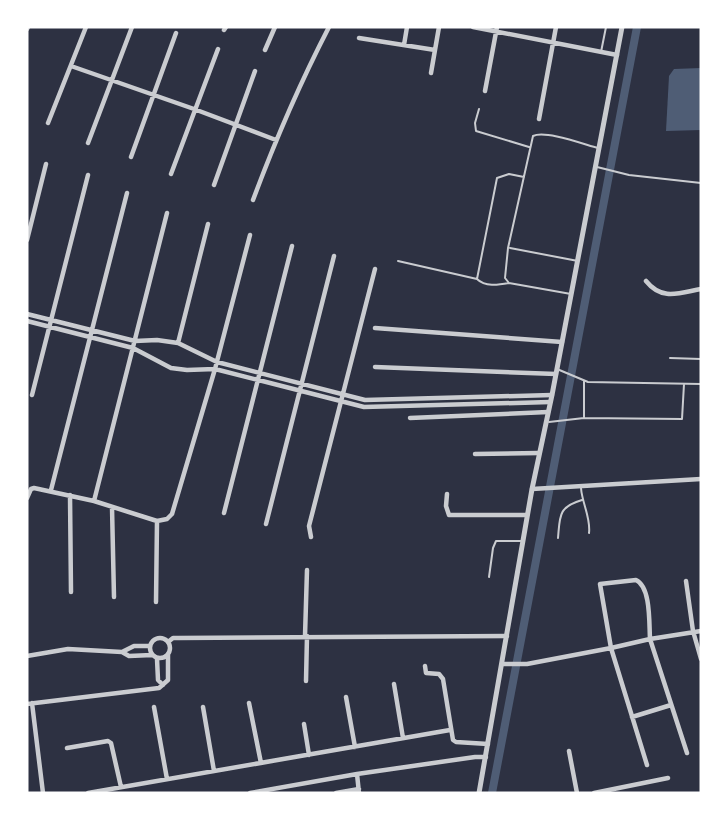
<svg xmlns="http://www.w3.org/2000/svg" width="728" height="820" font-family="'Golos Text',sans-serif">
	<style>
		.water { fill: #4f5d75 }
		.lines { fill: none; stroke-linecap: round; stroke-linejoin: round }
		.canal { stroke: #4f5d75; stroke-width: 8 }
		.service { stroke: #caccd0; stroke-width: 2 }
		.minor { stroke: #caccd0; stroke-width: 4.5 }
		.tertiary { stroke: #caccd0; stroke-width: 5 }
	</style>
	<rect width="100%" height="100%" fill="#2d3142"/>
	<path class="water" d="M701,68v62l-35,1 3,-55 5,-7z"/>
	<g class="lines">
		<path class="canal" d="M492,793l145,-766"/>
		<path class="service" d="M601,52l5,-25
			M479,109l-4,14 1,8 53,16
			M597,167l32,8 72,8
			M510,248l68,13
			M398,261l79,18
			M509,283c-11,2 -24,4 -32,-4l20,-101 12,-4 15,3
			M571,294l-62,-11 -4,-5 3,-30 25,-112c12,-6 50,8 65,12
			M670,358l31,1
			M557,369l31,13 113,2
			M584,381v36
			M549,422l35,-4 98,1 2,-35
			M581,488c1,15 10,30 8,45
			M558,538c2,-22 0,-31 24,-38
			M489,577l4,-29 3,-7h27"/>
		<path class="minor" d="M473,27l144,28
			M27,29l1,-2
			M224,30l2,-3
			M359,38l76,12
			M404,45l3,-18
			M265,50l10,-23
			M71,66l123,43 82,31
			M431,73l8,-46
			M485,91l12,-64
			M539,119l17,-92
			M48,123l38,-96
			M88,143l44,-116
			M131,157l45,-124
			M171,174l47,-125
			M214,185l41,-114
			M253,200c22,-59 47,-117 76,-173
			M27,240l19,-76
			M646,281c16,20 33,12 55,8
			M27,314l108,27 22,-1 21,3 39,19 148,38 187,-5
			M27,321l106,27 38,20 16,2 28,-1 149,38 186,-5
			M375,328l187,14
			M178,343l30,-119
			M375,367l181,7
			M32,395l56,-220
			M410,418l138,-6
			M475,454l64,-1
			M532,489l169,-10
			M51,490l76,-297
			M447,494l-1,12 3,9h78
			M70,495l1,97
			M27,498l4,-9 3,-1 60,13 63,20 10,-2 5,-5 43,-145 35,-134
			M94,501l73,-288
			M112,507l2,90
			M224,513l68,-267
			M266,524l68,-268
			M311,537l-2,-11 66,-257
			M636,580c15,7 13,43 14,59l-39,9 -11,-64z
			M686,581l7,50 8,28
			M156,602l1,-81
			M305,636l2,-66
			M150 648a10 10 0 1 1 20 0a10 10 0 1 1-20 0Z
			M168,642l5,-4h5l329,-2
			M122,652l12,-6h16
			M27,656l41,-7 54,3 7,4 23,-1
			M157,659l1,21 5,5
			M502,664h25l84,-16 36,117
			M425,666l1,7 13,1 4,5 10,61 3,2 32,2
			M306,681l1,-45
			M394,684l9,54
			M346,697l9,50
			M32,703l11,90
			M249,703l12,60
			M27,704l132,-16 9,-8v-25
			M154,707l13,72
			M203,707l11,64
			M632,717l39,-12
			M304,724l5,31
			M67,748l41,-7 3,2 10,44
			M569,751l8,42
			M687,753l-37,-114 51,-8
			M357,774l2,19
			M88,793l362,-63
			M250,793l107,-19 118,-17h11
			M336,793l23,-4
			M594,793l74,-15"/>
		<path class="tertiary" d="M479,793l53,-304 20,-94 70,-368"/>
	</g>
	<rect width="728" height="820" fill="none" stroke="#ffffff" stroke-width="57"/>
</svg>
